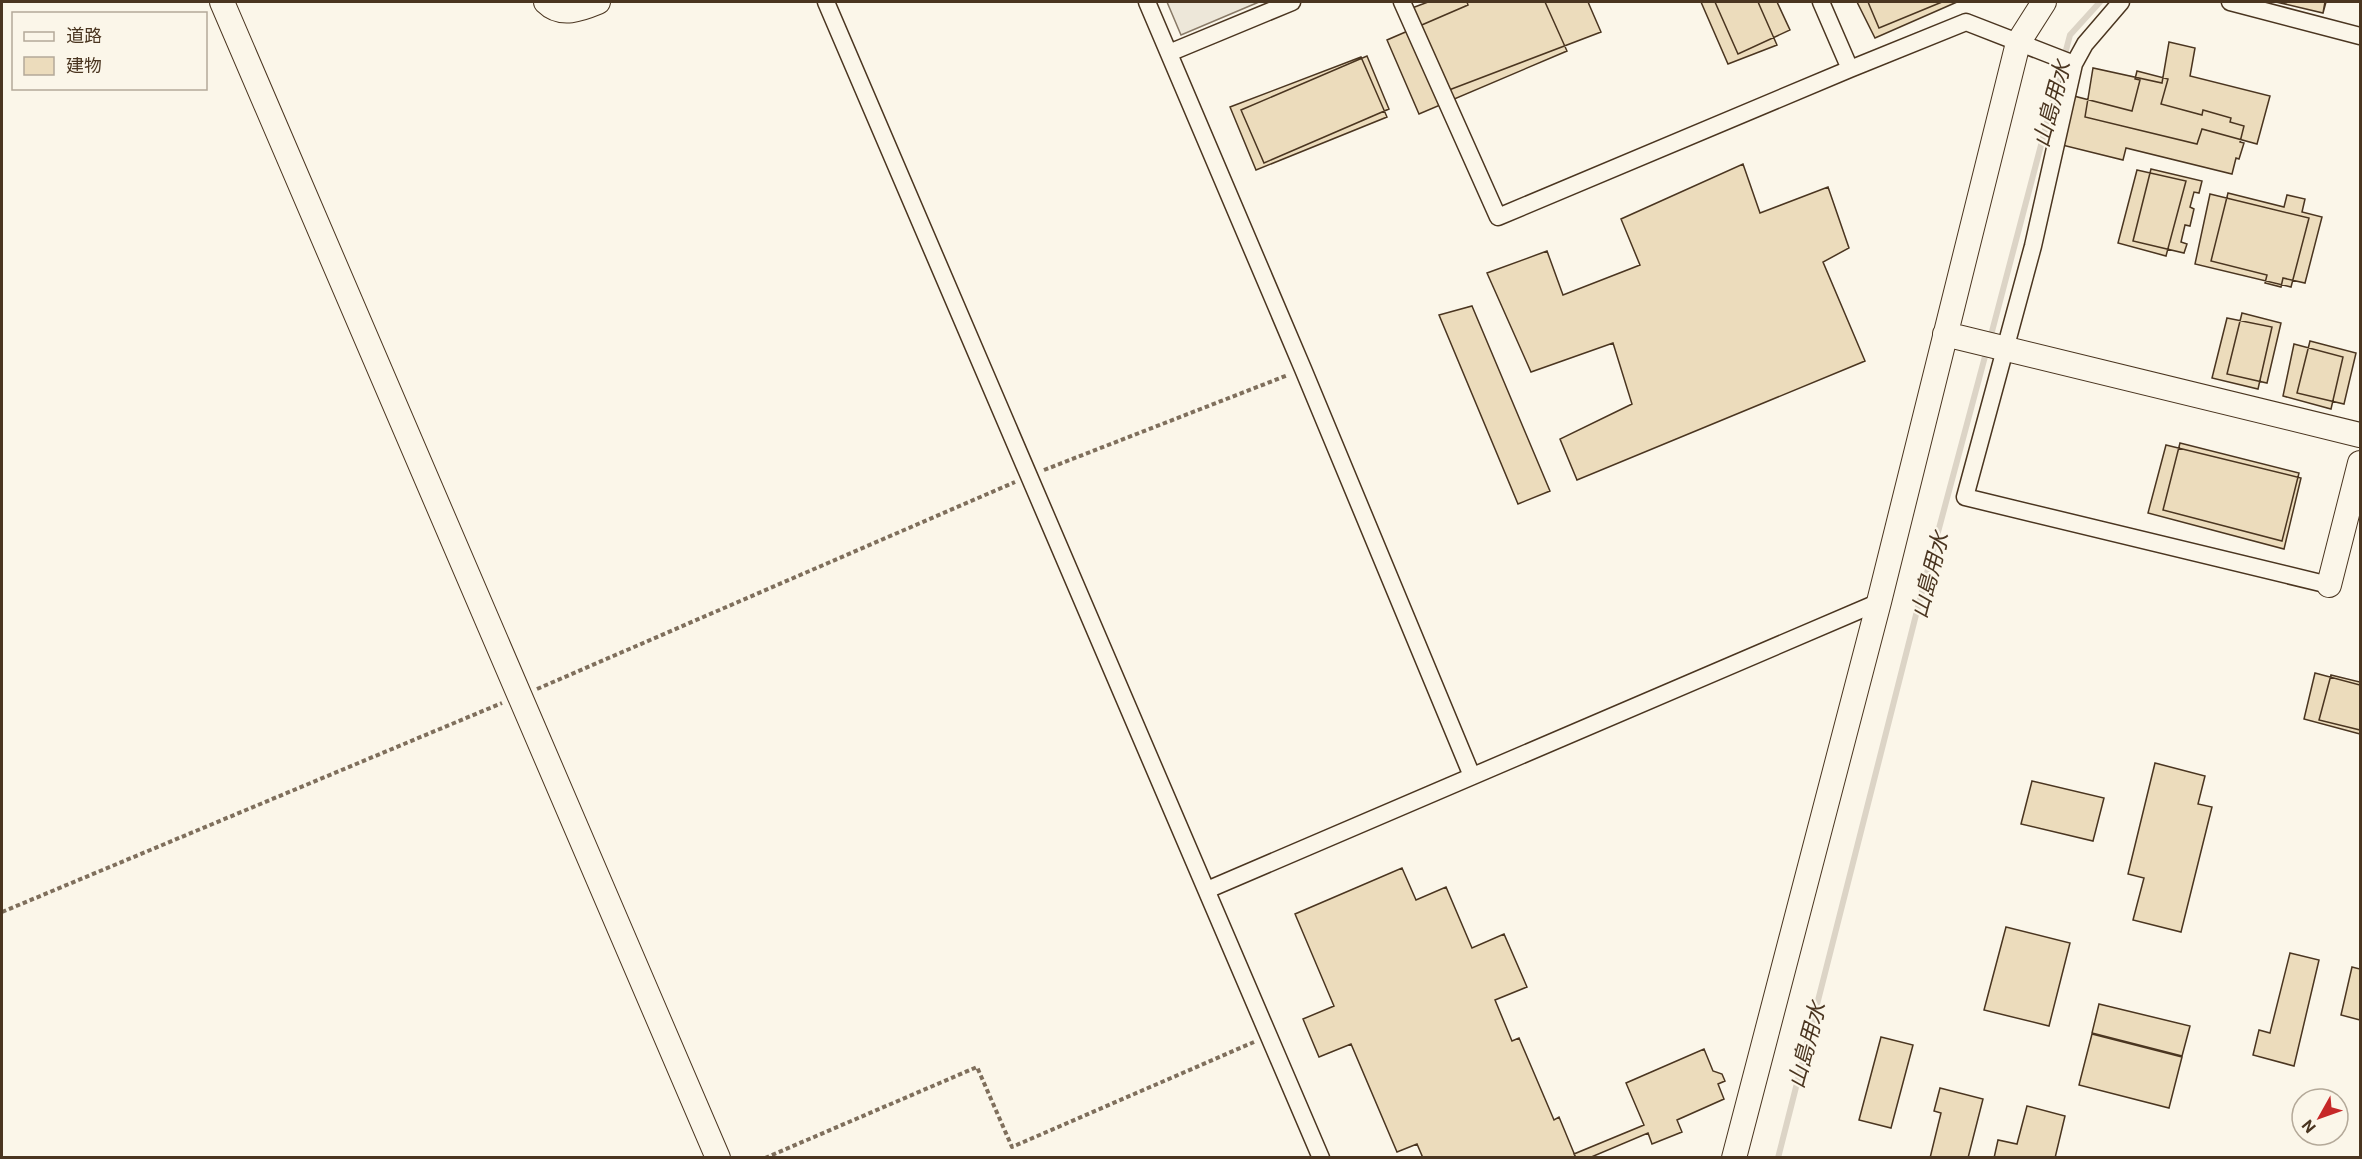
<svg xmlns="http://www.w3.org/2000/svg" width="2362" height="1159" font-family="Roboto,'Noto Sans JP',sans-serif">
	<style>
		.parking { fill: #ede7d9; stroke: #887966; stroke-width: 1.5 }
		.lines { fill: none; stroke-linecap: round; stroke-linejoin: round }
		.stream { stroke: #dcd4c6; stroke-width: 6 }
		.building { fill: #ecdcbc; stroke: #4a3520; stroke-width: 1.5 }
		.street-casing { stroke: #4a3520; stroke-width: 19 }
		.secondary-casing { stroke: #4a3520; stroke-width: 26 }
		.path { stroke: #7f6f5c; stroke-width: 4; stroke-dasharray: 4.5 3; stroke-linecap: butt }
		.street { stroke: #fbf6e9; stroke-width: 16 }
		.secondary { stroke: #fbf6e9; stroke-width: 24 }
		.labels { text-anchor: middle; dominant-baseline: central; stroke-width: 4.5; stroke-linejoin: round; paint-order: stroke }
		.water-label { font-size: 22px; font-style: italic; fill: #4a3520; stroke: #fbf6e9 }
	</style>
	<rect width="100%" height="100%" fill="#fbf6e9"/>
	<path class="parking" d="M1167,2h92l-78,33z"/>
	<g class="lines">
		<path class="stream" d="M1990,339l80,-304 30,-33
			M1778,1158l141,-555 68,-254"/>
	</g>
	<path class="building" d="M1428,2h160l13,30 -152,58 -37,-82z
		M1467,2h78l22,49 -148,63 -32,-74 81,-35z
		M1701,2h57l19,43 -49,19z
		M1715,2h62l13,28 -52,24z
		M1857,2h100l-82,36z
		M1868,2h74l-63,26z
		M2276,2h49l-2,11z
		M2277,2h49l-3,11z
		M2169,42l26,6 -5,28 80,20 -13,48 -55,-15 -5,15 -112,-27 8,-49 69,15z
		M1367,56l22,53 -125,54 -23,-53z
		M1361,57l26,60 -131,53 -26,-63z
		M2137,71l31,8 -7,25 41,11 1,-5 28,8 -1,4 14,4 -4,16 4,1 -5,16 -3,-1 -4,16 -106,-26 -3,12 -69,-17 12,-49 66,17 8,-31 -5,-1z
		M1743,164l17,49 68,-26 21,61 -26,14 42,99 -288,119 -17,-41 72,-35 -19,-61 -82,29 -44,-99 60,-22 16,44 77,-30 -19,-46z
		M2151,169l51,12 -3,12 -5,-1 -4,15 4,2 -4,17 -5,-1 -4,17 6,2 -3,9 -51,-12z
		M2151,169l51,12 -3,12 -5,-1 -4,15 4,2 -4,17 -5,-1 -4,17 6,2 -3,9 -51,-12z
		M2137,170l49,11 -20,75 -48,-13z
		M2228,193l56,14 3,-12 18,4 -3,13 20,5 -17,66 -22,-5 -2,9 -16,-4 2,-8 -56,-14z
		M2210,194l99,24 -18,69 -96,-23z
		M1472,306l78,185 -32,13 -79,-189z
		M2242,313l39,10 -14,60 -40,-9z
		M2227,318l45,9 -14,62 -46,-11z
		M2310,341l46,12 -12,51 -47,-11z
		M2294,344l49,13 -12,52 -48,-13z
		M2180,443l119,30 -17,68 -119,-31z
		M2166,445l135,33 -17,71 -136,-36z
		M2315,673l45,12v49l-56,-15z
		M2331,675l29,7v48l-41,-10z
		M2155,763l50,13 -7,28 14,3 -31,125 -48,-12 11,-42 -16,-4z
		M2032,781l72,17 -11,43 -72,-17z
		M1402,868l14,32 30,-13 26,61 32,-14 23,53 -32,13 17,41 7,-3 35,82 5,-3 17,41h-153l-6,-14 -20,8 -46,-108 -32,13 -16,-38 31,-13 -39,-92z
		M2006,927l64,16 -21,83 -65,-16z
		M2290,953l29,7 -25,106 -41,-11 6,-25 11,3z
		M2290,953l29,7 -25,106 -41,-11 6,-25 11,3z
		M2352,967l8,2v51l-19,-5z
		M2099,1004l91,22 -8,30 -90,-23z
		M2092,1034l90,23 -13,51 -90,-23z
		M1881,1037l32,8 -22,83 -32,-8z
		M1704,1049l9,22 9,3 3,7 -7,3 6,15 -47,21 5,12 -30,12 -4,-11 -59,25h-13l-2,-4 70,-29 -18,-42z
		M1940,1088l43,11 -15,59h-38l11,-45 -7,-2z
		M2027,1106l38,10 -10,42h-61l4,-18 19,4z"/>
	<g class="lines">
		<defs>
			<path id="street" d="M826,2l495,1156
				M1147,2l156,367 169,407
				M1402,2l96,215 352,-148 116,-47 108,42
				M1821,2l29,67
				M2121,2l-36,42 -11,20 -41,182 -68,251 364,88
				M2230,2l130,34
				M1169,53l123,-51
				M1207,890l672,-288"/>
			<path id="secondary" d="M222,2l496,1156
				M546,2c15,15 35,7 52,0
				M1945,334l415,101
				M2329,585l31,-122
				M1734,1158l145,-556 139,-559 26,-41"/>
		</defs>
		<use href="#street" class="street-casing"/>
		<use href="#secondary" class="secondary-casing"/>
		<path class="path" d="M1044,470l244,-95
			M537,689l478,-207
			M2,912l500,-209
			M765,1158l212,-91 35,80 242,-105"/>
		<use href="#street" class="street"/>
		<use href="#secondary" class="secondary"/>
	</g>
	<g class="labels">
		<g class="water-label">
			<text transform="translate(2052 104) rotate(-75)">山島用水</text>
			<text transform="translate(1930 575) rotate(-75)">山島用水</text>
			<text transform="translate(1807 1045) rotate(-75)">山島用水</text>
		</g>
	</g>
	<rect width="2362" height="1159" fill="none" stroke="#4a3520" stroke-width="6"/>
	<rect x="12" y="12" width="195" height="78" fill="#fbf6e9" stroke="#b4a999" stroke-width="1.5"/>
	<rect x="24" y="32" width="30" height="9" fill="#fbf6e9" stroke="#b4a999" stroke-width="1.5"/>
	<text x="66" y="42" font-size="18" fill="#4a3520">道路</text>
	<rect x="24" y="57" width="30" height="18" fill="#ecdcbc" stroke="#b4a999" stroke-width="1.5"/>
	<text x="66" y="72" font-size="18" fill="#4a3520">建物</text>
	<g transform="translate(2320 1117) rotate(230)"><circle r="28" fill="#fbf6e9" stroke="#b4a999" stroke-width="1.5"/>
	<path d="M0-4.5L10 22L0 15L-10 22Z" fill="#c62828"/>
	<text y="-9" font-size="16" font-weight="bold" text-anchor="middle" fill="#4a3520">N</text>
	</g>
</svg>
